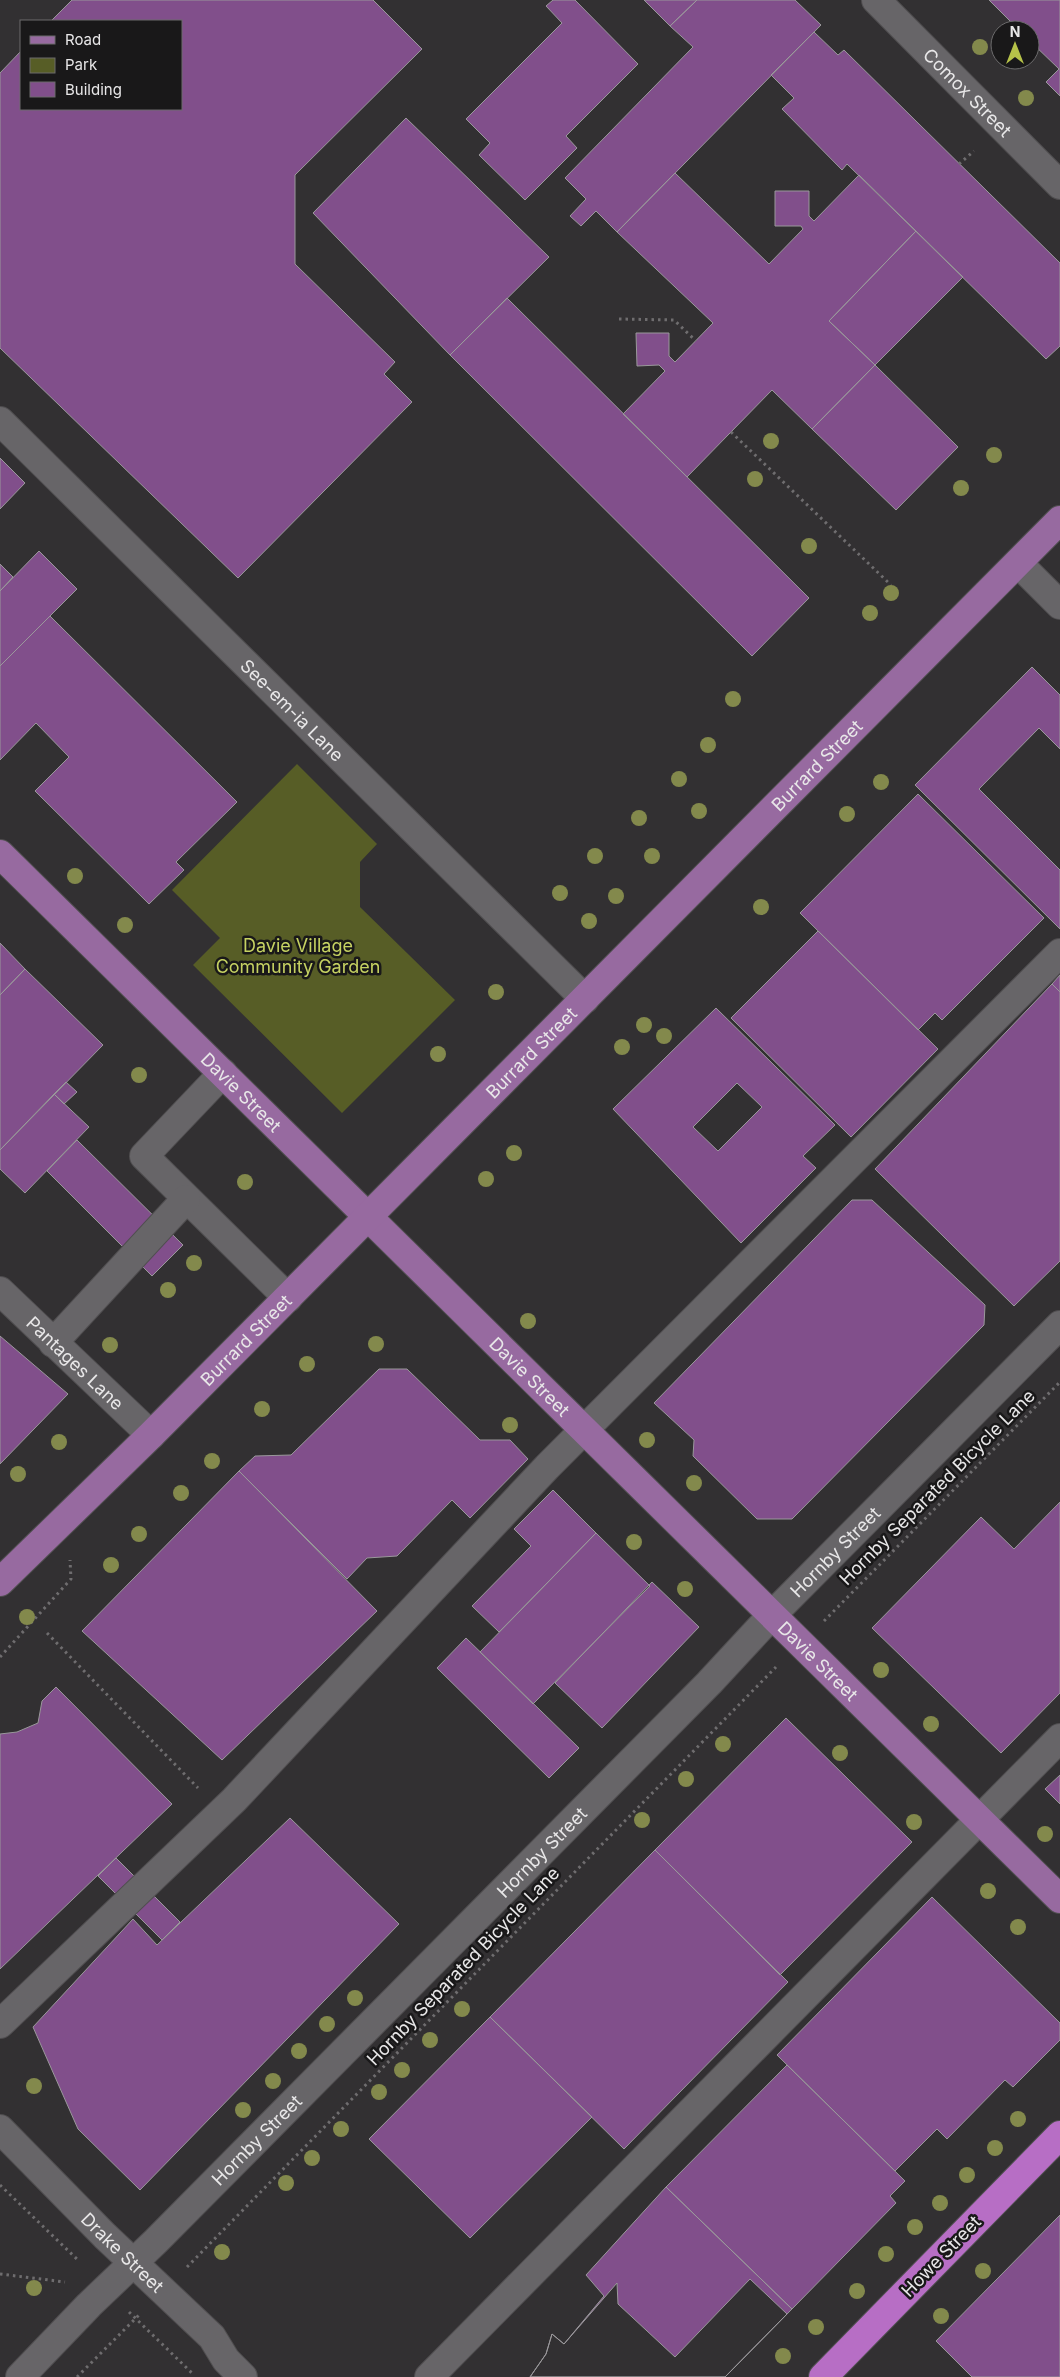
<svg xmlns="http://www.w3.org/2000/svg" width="1060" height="2377" font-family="Inter,sans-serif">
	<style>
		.green { fill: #575d26 }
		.building { fill: #814f8b; stroke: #9a989b; fill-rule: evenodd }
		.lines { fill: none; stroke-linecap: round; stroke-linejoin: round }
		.minor-casing { stroke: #504e50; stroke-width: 30 }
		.major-casing { stroke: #504e50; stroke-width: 30 }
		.highway-casing { stroke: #504e50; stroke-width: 30 }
		.path { stroke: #6f6d6f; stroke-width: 3; stroke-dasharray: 2.5 4; stroke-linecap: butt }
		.minor { stroke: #676568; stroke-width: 28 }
		.major { stroke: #976aa0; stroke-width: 28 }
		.highway { stroke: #b76ec5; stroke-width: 28 }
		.tree { fill: #83894c }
		.labels { text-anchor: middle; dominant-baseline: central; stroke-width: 5; stroke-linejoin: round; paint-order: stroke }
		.street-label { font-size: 18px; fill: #e8e7e8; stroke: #191819 }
		.park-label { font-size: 18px; fill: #c6d262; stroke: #191819 }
	</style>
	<rect width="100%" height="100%" fill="#323032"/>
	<path class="green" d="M297,764l80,80 -17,18v45l95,93 -113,113 -149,-148 27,-27 -48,-48z"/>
	<path class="building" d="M72,0h301l49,49 -127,126v89l100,98 -11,12 28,28 -174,176 -238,-230v-275l21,-22v58h160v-88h-130z
		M553,0h22l63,64 -72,72 11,12 -52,52 -46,-45 11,-12 -24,-24 96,-96 -16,-17z
		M644,0h53l-27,26z
		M697,0h98l26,25 -204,207 -21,-21 -15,15 -11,-10 16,-17 -21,-21 128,-131 -23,-21z
		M989,0h71v96l-14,-14 13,-13 -29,-28v-11h-11z
		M814,32l24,23 6,-5 216,213v83l-14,13 -199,-195 -5,6 -60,-61 12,-11 -23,-23z
		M406,118l143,139 -99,98 -137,-142z
		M675,173l94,91 34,-35 -2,-3h-26v-35h34v25l5,5 45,-46 57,56 -87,90 46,44 -63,64 -40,-39 -85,87 -64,-63 42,-43 -6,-6 -22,1 -1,-33h33v23l6,6 38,-39 -96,-91z
		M916,231l47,46 -88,88 -46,-44z
		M507,298l302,300 -57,58 -302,-301z
		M875,365l83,82 -62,63 -84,-81z
		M0,458l25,25 -25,26z
		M39,551l38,38 -77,77v-75z
		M0,564l13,13 -13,14z
		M50,616l187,186 -61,60 8,8 -35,34 -114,-113 34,-34 -33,-34 -36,37v-94z
		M1032,667l28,28v54l-21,-21 -60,61 81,81v59l-145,-144z
		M918,794l126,124 -102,102 -7,-7 -17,17 -118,-117z
		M818,931l120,118 -87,88 -120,-119z
		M0,943l25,26 -25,26z
		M25,969l78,76 -103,105v-155z
		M1060,975v17l-8,-8z
		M1052,984l8,8v269l-46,45 -139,-137z
		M716,1008l119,117 -32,31 13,12 -75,75 -128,-134zM737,1083l25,24 -44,44 -25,-24z
		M66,1082l11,10 -13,12 -10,-10z
		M54,1094l35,33 -64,66 -25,-24v-19z
		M77,1140l106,105 -31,31 -105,-105z
		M852,1200h20l113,105 -1,20 -192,194h-35l-64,-63 1,-16 -40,-37z
		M0,1336l68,58 -68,70z
		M379,1369h28l73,71h30l18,19 -58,59 -18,-18 -55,56 -30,2 -20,21 -108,-108 16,-15 36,-1z
		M239,1471l138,140 -155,149 -140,-129z
		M553,1490l43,43 -97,99 -27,-26 59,-60 -17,-17z
		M1060,1502v191l-59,60 -129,-125 109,-111 33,32z
		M596,1533l54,53 -117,118 -53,-52z
		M652,1582l47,45 -97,101 -47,-45z
		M466,1638l113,110 -30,30 -112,-110z
		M56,1687l116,117 -172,165v-235l17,-2 21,-9 4,-22z
		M786,1718l126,124 -132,133 -125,-125z
		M1060,1775v29l-15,-15z
		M290,1818l109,106 -259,266 -62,-61 -45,-102 100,-108 24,26z
		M655,1850l133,132 -164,167 -134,-132z
		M116,1858l64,64 -18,18 -64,-64z
		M932,1897l128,126v17l-47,47 -8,-7 -58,59 -10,-10 -42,42 -118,-116z
		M490,2017l102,100 -122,121 -101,-99z
		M787,2065l118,116 -15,15 6,7 -104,106 -126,-122z
		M666,2187l126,122 -67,68h-195l16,-23 6,-20 12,10 40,-48 -18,-21z
		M1060,2215v162h-88l-36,-36z
		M750,2279l37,35 -62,63h-195l16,-23 6,-20 12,10 53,-61 1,21 57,53z"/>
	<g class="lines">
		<defs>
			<g id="minor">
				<path id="s1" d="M876,0l184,185"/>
				<path id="s2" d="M0,421l585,578"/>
				<path d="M1018,563l42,42"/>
				<path d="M223,1073l-79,83 144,142"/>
				<path id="s3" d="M0,1291l151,144"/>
				<path d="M53,1343l133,-144"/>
				<path d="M0,2024l234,-224 313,-333 513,-514"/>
				<path id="s4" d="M0,2129l105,107 107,101 14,23 17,17"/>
				<path id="s5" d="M20,2377l69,-72 67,-64 553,-558 63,-68 288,-290"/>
				<path d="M429,2377l631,-639"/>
			</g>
			<g id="major">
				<path id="s6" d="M0,854l1060,1045"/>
				<path id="s7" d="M0,1582l151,-147 909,-915"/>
			</g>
			<path id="highway" d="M823,2377l237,-242"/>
		</defs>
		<use href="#minor" class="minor-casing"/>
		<use href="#major" class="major-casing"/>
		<use href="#highway" class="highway-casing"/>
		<path class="path" d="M959,164l15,-13
			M619,319l55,1 22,21
			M731,432l160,153
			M824,1621l236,-239
			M47,1633l151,155
			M0,1657l71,-78 -1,-19
			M0,2185l79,76
			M187,2267l589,-600
			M0,2274l65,8
			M129,2312l65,63
			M77,2377l63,-63"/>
		<use href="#minor" class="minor"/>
		<use href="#major" class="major"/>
		<use href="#highway" class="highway"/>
	</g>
	<g class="tree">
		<circle cx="980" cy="47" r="8"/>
		<circle cx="1026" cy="98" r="8"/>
		<circle cx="771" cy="441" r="8"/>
		<circle cx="994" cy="455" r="8"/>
		<circle cx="755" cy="479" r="8"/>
		<circle cx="961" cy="488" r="8"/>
		<circle cx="809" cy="546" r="8"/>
		<circle cx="891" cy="593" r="8"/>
		<circle cx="870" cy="613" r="8"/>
		<circle cx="733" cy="699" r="8"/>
		<circle cx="708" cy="745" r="8"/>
		<circle cx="679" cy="779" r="8"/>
		<circle cx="881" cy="782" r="8"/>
		<circle cx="699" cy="811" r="8"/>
		<circle cx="847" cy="814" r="8"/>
		<circle cx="639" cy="818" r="8"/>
		<circle cx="595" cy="856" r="8"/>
		<circle cx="652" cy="856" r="8"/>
		<circle cx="75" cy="876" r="8"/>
		<circle cx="560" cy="893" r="8"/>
		<circle cx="616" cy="896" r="8"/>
		<circle cx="761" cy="907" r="8"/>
		<circle cx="589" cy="921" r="8"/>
		<circle cx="125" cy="925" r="8"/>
		<circle cx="496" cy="992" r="8"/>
		<circle cx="644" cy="1025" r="8"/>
		<circle cx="664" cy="1036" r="8"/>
		<circle cx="622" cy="1047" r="8"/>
		<circle cx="438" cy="1054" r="8"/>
		<circle cx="139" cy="1075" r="8"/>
		<circle cx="514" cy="1153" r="8"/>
		<circle cx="486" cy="1179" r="8"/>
		<circle cx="245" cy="1182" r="8"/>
		<circle cx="194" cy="1263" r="8"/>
		<circle cx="168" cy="1290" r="8"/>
		<circle cx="528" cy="1321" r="8"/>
		<circle cx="376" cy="1344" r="8"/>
		<circle cx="110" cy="1345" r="8"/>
		<circle cx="307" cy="1364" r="8"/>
		<circle cx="262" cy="1409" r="8"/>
		<circle cx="510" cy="1425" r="8"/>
		<circle cx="647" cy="1440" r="8"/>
		<circle cx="59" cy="1442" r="8"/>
		<circle cx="212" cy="1461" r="8"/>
		<circle cx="18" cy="1474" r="8"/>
		<circle cx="694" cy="1483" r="8"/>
		<circle cx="181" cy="1493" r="8"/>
		<circle cx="139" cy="1534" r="8"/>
		<circle cx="634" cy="1542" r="8"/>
		<circle cx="111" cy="1565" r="8"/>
		<circle cx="685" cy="1589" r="8"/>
		<circle cx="27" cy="1617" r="8"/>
		<circle cx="881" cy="1670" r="8"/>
		<circle cx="931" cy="1724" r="8"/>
		<circle cx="723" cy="1744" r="8"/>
		<circle cx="840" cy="1753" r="8"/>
		<circle cx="686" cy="1779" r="8"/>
		<circle cx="642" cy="1820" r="8"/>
		<circle cx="914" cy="1822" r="8"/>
		<circle cx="1045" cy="1834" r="8"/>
		<circle cx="988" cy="1891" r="8"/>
		<circle cx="1018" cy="1927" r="8"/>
		<circle cx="355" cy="1998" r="8"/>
		<circle cx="462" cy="2009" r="8"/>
		<circle cx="327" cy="2024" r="8"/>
		<circle cx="430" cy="2040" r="8"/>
		<circle cx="299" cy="2051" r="8"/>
		<circle cx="402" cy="2070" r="8"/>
		<circle cx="273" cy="2081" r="8"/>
		<circle cx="34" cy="2086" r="8"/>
		<circle cx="379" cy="2092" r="8"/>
		<circle cx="243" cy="2110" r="8"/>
		<circle cx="1018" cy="2119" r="8"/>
		<circle cx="341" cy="2129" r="8"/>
		<circle cx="995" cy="2148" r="8"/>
		<circle cx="312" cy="2158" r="8"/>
		<circle cx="967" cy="2175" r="8"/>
		<circle cx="286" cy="2183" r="8"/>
		<circle cx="940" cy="2203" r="8"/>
		<circle cx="915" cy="2227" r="8"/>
		<circle cx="222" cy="2252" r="8"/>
		<circle cx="886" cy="2254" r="8"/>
		<circle cx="983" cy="2271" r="8"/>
		<circle cx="34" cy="2288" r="8"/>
		<circle cx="857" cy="2291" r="8"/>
		<circle cx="941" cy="2316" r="8"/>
		<circle cx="816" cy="2327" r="8"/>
		<circle cx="783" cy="2356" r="8"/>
	</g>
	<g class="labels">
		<g class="street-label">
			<text stroke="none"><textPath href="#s1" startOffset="130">Comox Street</textPath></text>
			<text stroke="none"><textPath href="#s2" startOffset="411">See-em-ia Lane</textPath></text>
			<text stroke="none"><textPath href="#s7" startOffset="1155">Burrard Street</textPath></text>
			<text stroke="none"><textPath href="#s7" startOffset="750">Burrard Street</textPath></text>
			<text stroke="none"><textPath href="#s6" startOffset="339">Davie Street</textPath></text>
			<text stroke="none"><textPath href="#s7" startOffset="345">Burrard Street</textPath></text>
			<text stroke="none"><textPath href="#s3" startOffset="104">Pantages Lane</textPath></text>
			<text stroke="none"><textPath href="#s6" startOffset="744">Davie Street</textPath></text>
			<text transform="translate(937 1487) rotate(-45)">Hornby Separated Bicycle Lane</text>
			<text stroke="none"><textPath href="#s5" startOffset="1160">Hornby Street</textPath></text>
			<text stroke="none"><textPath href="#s6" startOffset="1149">Davie Street</textPath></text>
			<text stroke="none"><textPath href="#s5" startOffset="740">Hornby Street</textPath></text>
			<text transform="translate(463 1966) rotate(-46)">Hornby Separated Bicycle Lane</text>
			<text stroke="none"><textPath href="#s5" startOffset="335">Hornby Street</textPath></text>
			<text stroke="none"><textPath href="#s4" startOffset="174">Drake Street</textPath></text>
			<text transform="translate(941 2256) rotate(-46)">Howe Street</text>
		</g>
		<g class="park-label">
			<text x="298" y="945">Davie Village<tspan x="298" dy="21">Community Garden</tspan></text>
		</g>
	</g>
	<rect x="20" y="20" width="162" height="90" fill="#191819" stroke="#6c6b6c"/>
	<rect x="30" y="36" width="25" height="8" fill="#976aa0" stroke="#6c6b6c"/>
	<text x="65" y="45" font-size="15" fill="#e8e7e8">Road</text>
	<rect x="30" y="58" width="25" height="15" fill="#575d26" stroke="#6c6b6c"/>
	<text x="65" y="70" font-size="15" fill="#e8e7e8">Park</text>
	<rect x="30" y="82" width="25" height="15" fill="#814f8b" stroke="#6c6b6c"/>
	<text x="65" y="95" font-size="15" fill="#e8e7e8">Building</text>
	<g transform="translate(1015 45)"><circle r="24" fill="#191819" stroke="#6c6b6c"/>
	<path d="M0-4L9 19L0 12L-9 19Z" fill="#b6c249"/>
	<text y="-8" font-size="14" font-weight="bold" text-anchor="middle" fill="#e8e7e8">N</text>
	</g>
</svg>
